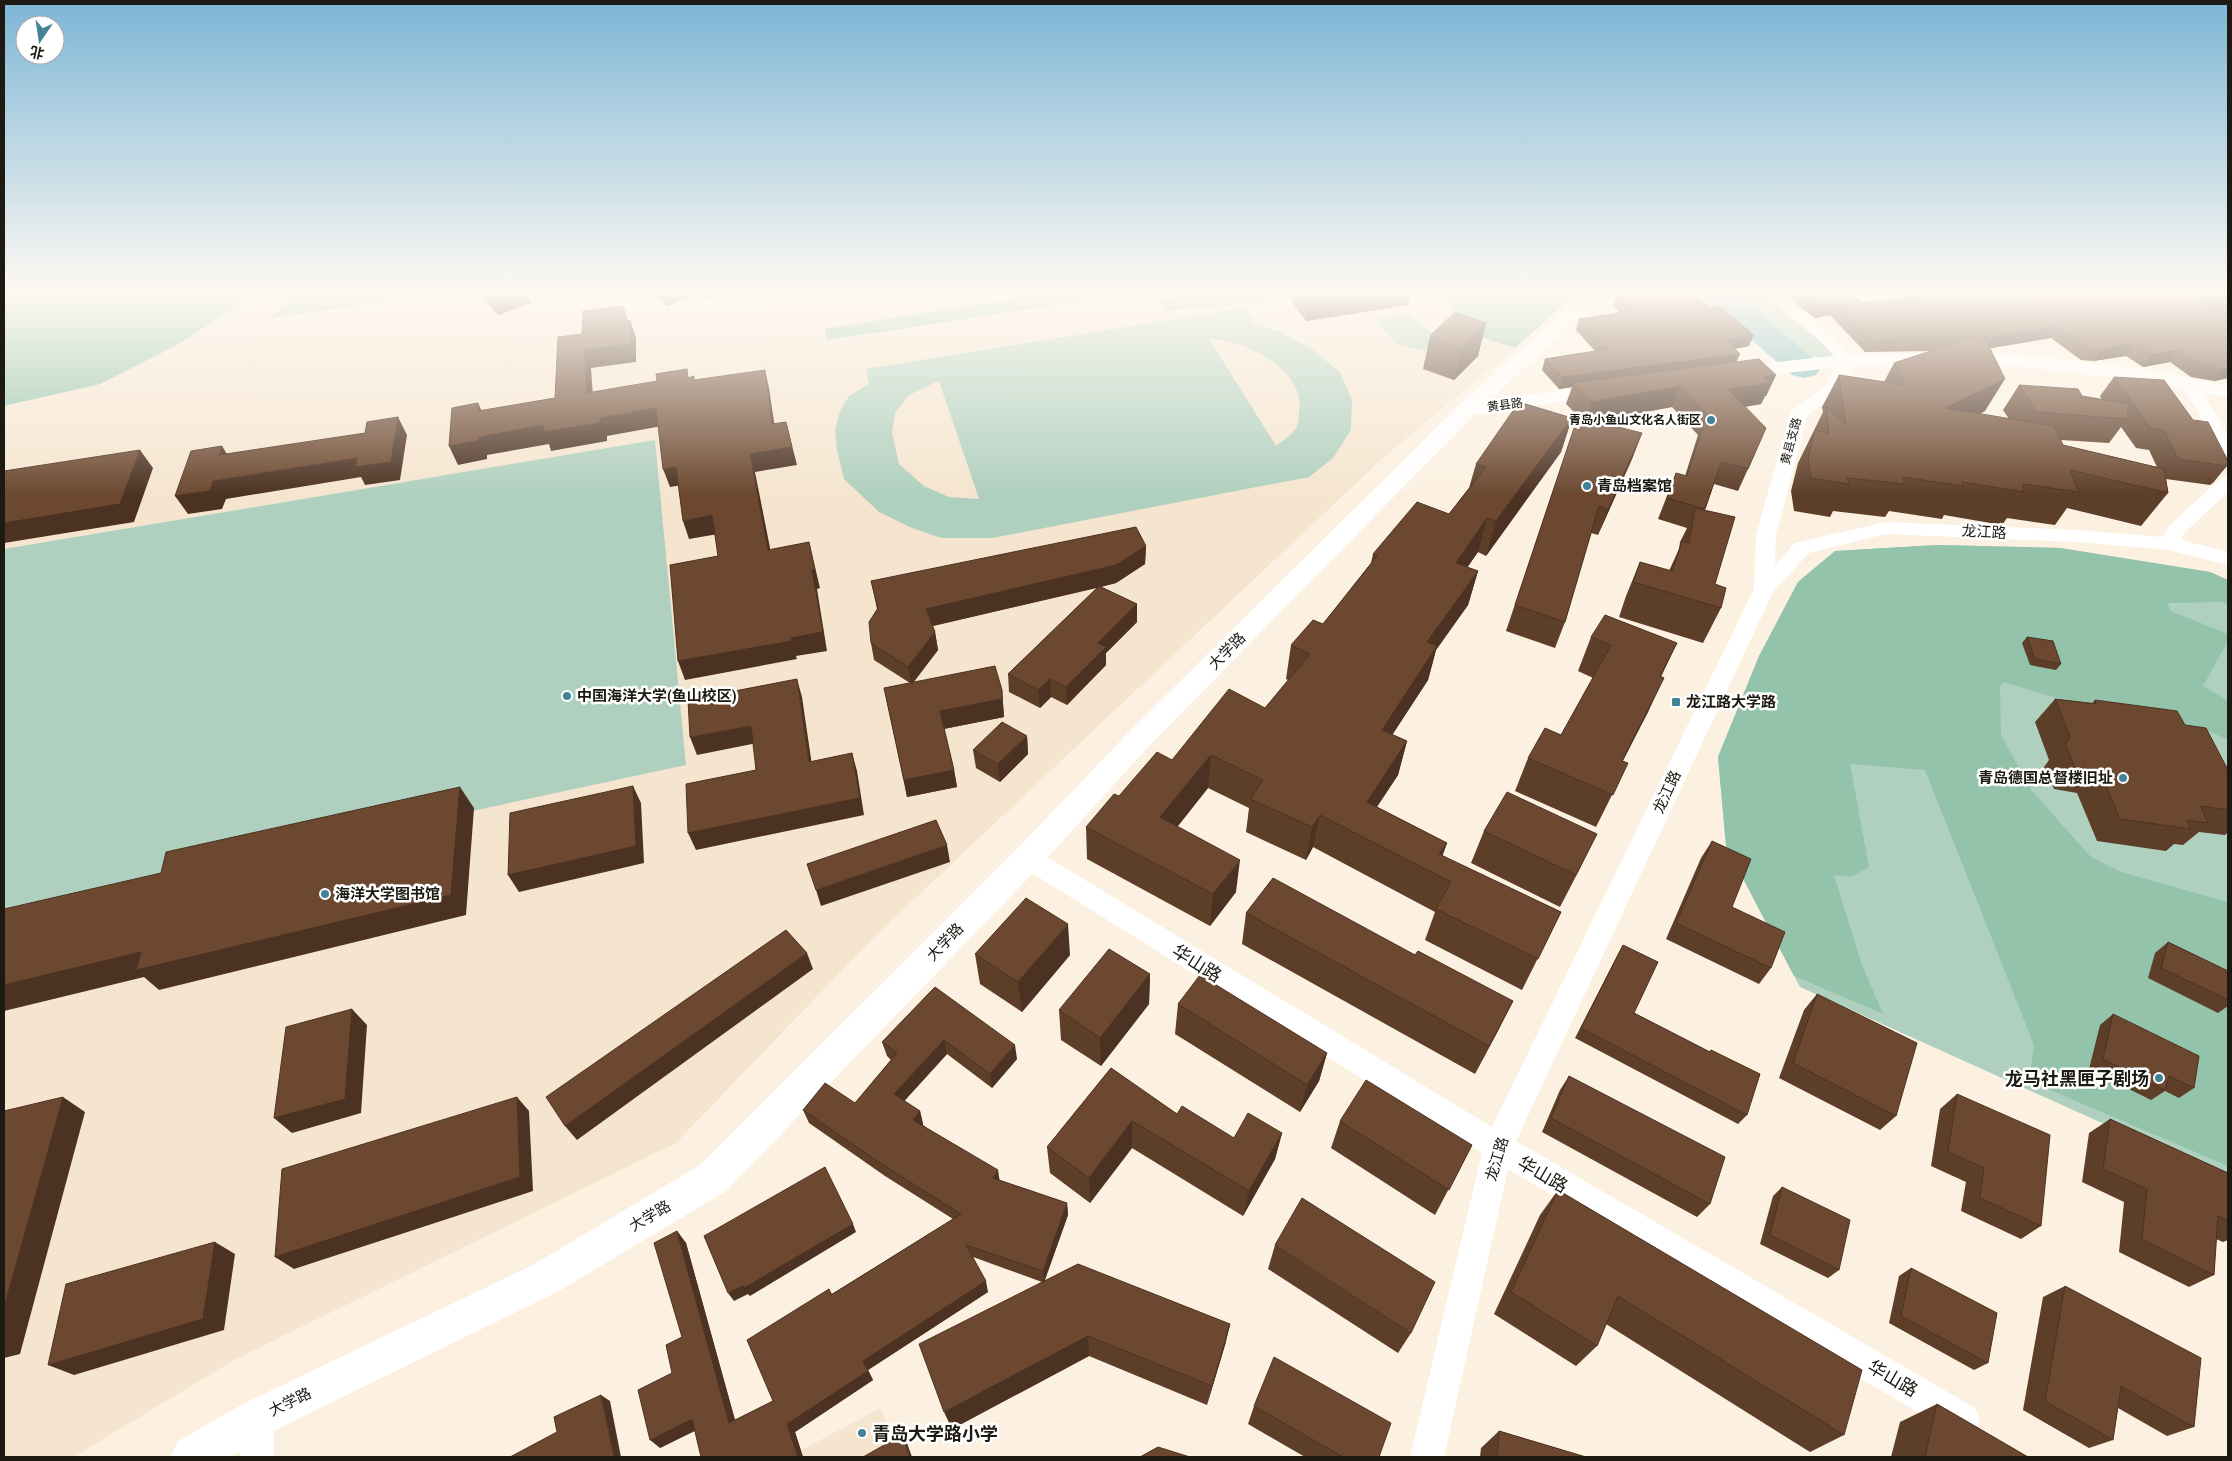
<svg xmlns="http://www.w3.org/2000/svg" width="2232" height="1461" font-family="'Roboto Condensed','Noto Sans SC',sans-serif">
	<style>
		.built { fill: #f5e5cf }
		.green { fill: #b0d0bf; fill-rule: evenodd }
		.forest { fill: #93c3aa }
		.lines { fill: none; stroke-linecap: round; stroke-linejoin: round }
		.river { fill: #7db9bb; fill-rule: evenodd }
		.street { fill: #fff; fill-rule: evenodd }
		.secondary { fill: #fff; fill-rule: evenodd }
		.wall { fill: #5d3e29; fill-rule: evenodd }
		.shaded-wall { fill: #4c3222 }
		.building { fill: #6c4830; stroke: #4c3222 }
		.poi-dot { fill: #438297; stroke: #fff; stroke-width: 2 }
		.labels { text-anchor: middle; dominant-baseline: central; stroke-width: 5; stroke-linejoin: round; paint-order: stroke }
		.far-street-label { font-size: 12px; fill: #1d1913; stroke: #fff }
		.far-poi-label { font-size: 12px; font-weight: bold; fill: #1d1913; stroke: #fff; text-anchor: end }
		.poi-label { font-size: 15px; font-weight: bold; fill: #1d1913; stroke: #fff; text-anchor: start }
		.street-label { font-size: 15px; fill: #1d1913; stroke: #fff }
		.near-street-label { font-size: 18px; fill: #1d1913; stroke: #fff }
		.near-poi-label { font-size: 18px; font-weight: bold; fill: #1d1913; stroke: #fff; text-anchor: end }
	</style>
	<rect width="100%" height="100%" fill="#fcf1e1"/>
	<path class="built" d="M4,291h1575l-64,57 -131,109 -508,478 -200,208 -442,217 -160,97h-70z
		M881,1408l19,49h-112z"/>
	<path class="green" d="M1693,291h67l80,67 -67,-1z
		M1244,308l10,15 24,8 31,16 30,24 13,29 -1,30 -18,28 -24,19 -317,61h-51l-29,-10 -33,-16 -35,-33 -7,-29 -2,-19 5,-20 9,-15 20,-12 -3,-15zM1209,339c36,0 98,31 90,74 0,5 0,12 -3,15 -4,7 -14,13 -20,18zM938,381h1l40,118 -30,-2 -25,-11 -25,-22 -7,-32 3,-19 14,-18z
		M1408,313l32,27 -15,11 -29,-7 -20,-25z
		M655,440l31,325 -682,147v-363z
		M1937,545l123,3 150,24 18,8v661l-14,-33 10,-30 -424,-191 -74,-141 -8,-89 41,-101 39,-74 37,-31z"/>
	<path class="forest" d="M4,291h247l-3,7 -69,46 -79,40 -96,22z
		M312,291h151l-193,27 22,-22z
		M1013,291h119l4,2 -309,47 -2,-11 191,-31z
		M1222,291h112l-51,9 -119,11 -6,-11z
		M1435,291h144l-64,57 -32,-10z
		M1937,545l123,3 150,24 18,8v24l-7,-2 -54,1 4,8 57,23v7l-25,45 25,15v39l-19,-9 -160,-35 -45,-14 -4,5 1,48 31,56 59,66 30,15 107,30v264l-199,-85 5,-36 -109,-275 -75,-6 19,103 -18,10 -17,-2 28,90 21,49 -89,-38 -68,-130 -8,-89 41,-101 39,-74 37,-31z"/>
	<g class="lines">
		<path class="river" d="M1698,291h35l83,70 5,7 -5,7 -12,3 -12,-3 -89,-77z"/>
		<path class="street" d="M1759,291h17l55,43 25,26c-10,26 -24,40 -48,54l-32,121 -1,30 20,-22 91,-21 191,8 86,7 6,-11 52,-48 7,-2v16l-44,41 -3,7 47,12v13l-59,-15 -92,-8 -191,-8 -77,19 -36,39 -257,549 459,267 5,12 -5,12 -12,5 -12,-5 -443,-263 -64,288h-34l72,-304 -463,-288 -3,-7 3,-7 9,-3 9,3 455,276 262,-538 2,-54 35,-124 33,-24 15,-26 -20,-21z
			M2190,379l6,1 2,4 30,51v20l-6,-1 -3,-4 -37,-66 2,-4z
			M257,1401l12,5 5,12v39h-34v-39l5,-12z"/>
		<path class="secondary" d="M1588,291h20l-118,109 116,-16 7,2 3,4 -3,4 -139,21 -324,330 -111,122 -313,324 -167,100 -288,141 -40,25h-60l6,-15 66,-38 290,-139 167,-100 317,-316 113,-118 329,-326z
			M1848,354h168l134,16 78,16v12l-78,-16 -134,-16h-168l-115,13 -7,-2 -3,-4 3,-4 7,-2z"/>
	</g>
	<path class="wall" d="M476,291h51l4,12 -33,12z
		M649,291h82l-24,9 -2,-8 -38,14z
		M1293,291h118l-3,14 -102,16 -14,-19z
		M1782,291h64l16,11 43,-3 -11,-8h334v87l-14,3 -23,-4 -21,-15 -27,5 -17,-11 -33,5 -12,-1 -30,-22 -61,10 -5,63 -5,3 29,5 -6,-9 16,-25 83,15 -2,-4 14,-19 79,43 35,45 -18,20 -44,-6 2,14 -27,33 -74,-18 -12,17 -48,-7 -5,7 -58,-10 -2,4 -53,-8 -4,6 -52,-6 -3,6 -36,-6 -3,-20 7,-28 25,-51 -1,-5 17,-32 45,7 10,-19 37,-12 -66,1 -35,-37 -15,3 -24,-18 1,-2zM2121,427l15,21 13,2 8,17 -94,-22 -2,-5 48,3z
		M1617,296l132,50 -15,3 3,13 39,13 -10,21h-1l-4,8 -16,3 3,62 -10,22 -24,-7 -9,26 10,74 6,24 -18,35 -84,-26 7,-21 14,-34 29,9 10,-22 1,-7 7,-14 -29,-9 18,-46 9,3 13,-41 -26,-28 -87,16 -19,-19 6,-17 -13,2 -17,-19 3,-11 50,-8 -19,-21 3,-11 41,-6 -7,-7z
		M1486,323l-8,33 -24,24 -31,-11 7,-33z
		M1572,418l-11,34 -75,104 -8,-4 -11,15 11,4 -10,34 -32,45 -8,30 -36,55 15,6 -9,34 -21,32 70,36 -5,13 119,56 -39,78 -97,-50 10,-28 -122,-65 -7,13 -60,-28 3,-24 -41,-20 -31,39 59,65 -26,34 -123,-67 -1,-32 33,-31 53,-36 93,-52 23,-28 -2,-1 5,-34 32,-21 48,-61 2,-9 76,-40 20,-26 7,-24z
		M1574,428l5,2 63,3 -10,26 -34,76 -7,-2 -26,89 -10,26 -49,-17z
		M1146,546l-1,18 -29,19 -15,4 36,17v18l-31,31v12l-39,40 -16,-8 -11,11 -31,-16 -1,-18 89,-86 -165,38 3,6 3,18 -25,33 89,7 2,27 -60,12 10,41 3,17 -50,10 -23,-109 26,-5 -36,-23 -3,-17 6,-34 -6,-28z
		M1591,637l86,6 -16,34 -13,35 -26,49 6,2 -32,64 -81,-36 13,-33 33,-23 32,-57 -15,-7z
		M2027,637l34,27 -5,6 -26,-5 -8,-22z
		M2055,699l37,4 3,-3 90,25 43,45v62l-3,3 -26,-3 -16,13 -9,-1 -8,7 -69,-10 -20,-48 -23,-4 -10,-22 5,-7 -14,-38z
		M1027,736l1,18 -28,28 -24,-14 -3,-18z
		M1484,831l97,35 -21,41 -89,-44z
		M1712,841l20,66 39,61 -12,16 -93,-45 35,-81z
		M1246,913l169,42 98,46 -38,73 -233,-130z
		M2168,942l60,29v35l-10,7 -70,-35 7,-25z
		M1623,945l11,68 76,39 1,-2 36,65 -9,9 -163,-86 42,-82z
		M975,954l95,1 -48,57 -42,-28z
		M1150,974l-1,30 -48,62 -40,-26 -2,-30z
		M935,987l82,72 -25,29 -45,-34 -43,47 16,10 3,13v1l76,55 68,23 1,12 -23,65 185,44 -5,21 -18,60 -118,-49 -137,73 90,-147 -69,-25 15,35 -120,78 5,10 -78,52 8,25h-102l-6,-26 -35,17 12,-75 10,-36 -5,-106 9,12 49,177 38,-19 56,-112 3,5 121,-75 -68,-43 -76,-53 -6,-13 52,-7 36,-43 -4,-4 -5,-14z
		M1817,994l79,122 -16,14 -101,-52 25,-68z
		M1178,1004l149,49 -8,28 -19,31 -125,-78z
		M2113,1014l81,74 -15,10 -14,-7 -14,9 -62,-31 11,-44z
		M1111,1068l66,46 57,24 48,-5 -7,26 -32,57 -111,-68 -42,55 -40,-30 -3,-26z
		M1569,1076l141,128 -13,13 -155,-85 18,-42z
		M1957,1094l84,132 -20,13 -60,-28 5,-29 -35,-16 9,-57z
		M2110,1119l118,54v67l-5,2 -7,-3 -2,36 -25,12 -70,-35 5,-50 -42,-20 7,-49z
		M1340,1121l132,24 -37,70 -104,-67z
		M1782,1187l57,83 -11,8 -68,-34 13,-48z
		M1558,1190l286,245 -34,17 -204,-128 -9,22 -21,20 -82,-52 46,-99z
		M1275,1245l136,88 -13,20 -130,-84z
		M1911,1268l77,95 -14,7 -85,-47 10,-47z
		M2065,1286l129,141 -27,9 -49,-28 -5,32 -24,8 -66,-38 20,-113z
		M1937,1404l91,53h-137l9,-35z
		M1254,1406l125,51h-74l-57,-33z
		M1499,1431l87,26h-106l1,-9z"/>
	<path class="shaded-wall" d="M488,291h39l4,12 -33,12z
		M663,291h68l-24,9 -2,-8 -38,14z
		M1310,291h101l-3,14 -102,16z
		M1836,303l-6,12 -15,3 5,-12z
		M623,306l7,22v-8l6,18v24l-45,6 3,43 -7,-18 -3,-43z
		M1486,323l-8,33 -24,24 8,-33z
		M2058,326l-7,12 -65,11 7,-12z
		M1754,335l-5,11 -28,5 5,-11z
		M2135,343l-9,13 -33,5 9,-12z
		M2179,350l-9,12 -27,5 9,-12z
		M1740,354l-5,11 -162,18 -1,4 -13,2 4,-12z
		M2228,368v10l-14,3 10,-12z
		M765,370l4,18 8,54 -5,-18z
		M1776,375l-10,21h-1l-4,8 -42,6 9,-21 36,-12z
		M2005,379l-20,32 -59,30 20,-33z
		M1680,386l-8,21 -87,16 7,-21z
		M478,403l9,19 -9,-11z
		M656,408l6,18 -55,10v5l-56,10 -2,-7 -62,11v4l-29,6 -9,-19 30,-9 64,-12 57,-7z
		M398,417l9,18 -7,45 -35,5 -4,-8 -135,22 -4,10 -34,5 -13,-18 38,-15 144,-23z
		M1572,418l-11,34 -75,104 10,-35z
		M786,422l11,43 -42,7 19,96 -6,-18 -18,-96z
		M1642,433l-10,26 -34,76 10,-25z
		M222,446l11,18 -14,-9z
		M140,450l13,18 -19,54 -130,21v-20z
		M2228,464l-15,19 -3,2 16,-19z
		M676,467l6,18 -12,2 -7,-18z
		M712,515l6,19 -29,5 -6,-18z
		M1487,518l-9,34 -31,45 9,-34z
		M809,542l11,46 -3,1 10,62 -31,5 1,3 -112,21 -7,-19 134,-91z
		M1146,546l-1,18 -29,19 -187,44 -3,-18z
		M1478,571l-10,34 -32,45 -8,30 -54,83 8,-33 45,-88z
		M1137,604v18l-31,31v12l-39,40 -1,-18 32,-44z
		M935,632l3,18 -26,34 -4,-17z
		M1664,678l-16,34 -42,82 16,-33z
		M797,679l5,18 12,82 -5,-17z
		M1050,679l1,18 -11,11 -2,-18z
		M1002,690l2,27 -61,12 -3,-18z
		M751,726l6,17 -60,12 -7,-18z
		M1027,736l1,18 -28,28 -2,-18z
		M1407,741l-9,34 -40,60 9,-33z
		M852,753l5,18 7,44 -168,35 -8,-17z
		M1211,755l-3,33 -49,62 1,-33z
		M954,770l3,17 -50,10 -3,-17z
		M633,786l8,17 3,60 -125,29 -11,-17z
		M460,787l14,21 -8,107 -307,75 -15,-13 -140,34v-26z
		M1320,815l-7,32 -7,13 6,-33z
		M1597,834l-16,32 -21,41 16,-32z
		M1447,843l-11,31 3,-20z
		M947,845l3,17 -129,44 -5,-16z
		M1240,860l-4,32 -26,34 3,-32z
		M1068,924l2,31 -48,57 -4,-30z
		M807,953l6,16 -236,171 -12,-14z
		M1150,974l-1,30 -48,62 -1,-28z
		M1513,1001l-15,30 -23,43 14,-28z
		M352,1009l15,16 -6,88 -69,20 -18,-15z
		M944,1040l3,14 -49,54 -4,-14z
		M1015,1045l2,14 -25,29 -2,-14z
		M1327,1053l-8,28 -19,31 7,-27z
		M63,1097l22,15 -65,242 -16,4v-51z
		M517,1097l12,14 4,80 -239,78 -19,-12z
		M920,1111l3,13 -6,9 -4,-13z
		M1132,1121v27l-42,55 -1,-25z
		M1282,1133l-7,26 -32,57 6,-25z
		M998,1170l2,13 -7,-5z
		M1067,1203l1,12 -24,67 -1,-11z
		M853,1224l3,8 -106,64 -2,-2 -14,7 -6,-8z
		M677,1231l9,12 52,188 -9,-8z
		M215,1242l20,12 -11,76 -150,45 -26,-10z
		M986,1281l2,11 -120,78 5,10 -78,52 8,25h-5l-11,-33 76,-63z
		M1230,1324l-5,21 -18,60 5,-19z
		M1088,1336l1,20 -137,73 -8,-17z
		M601,1395l9,6 11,56h-7z
		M692,1419l9,8 -41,21 -10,-8z
		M902,1435l5,8 5,14h-2z"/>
	<path class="building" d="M1654,291h36l20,17 9,-2 35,29 -28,5 14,14 -177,23 -18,-18 63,-10 -29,-30 53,-8 -15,-15z
		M1801,291h45l16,11 63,-4 -9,-7h270l42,27v26h-2l2,1v23l-4,1 -23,-5 -22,-14 -27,5 -17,-12 -33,6 -12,-1 -32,-22 -65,11h-8l-1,-1h-8l-5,1 -99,3 -36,-37 -16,3z
		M2213,291h15v9z
		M623,306l4,15 3,-1v24l-46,6 3,43 70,-12 -1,-7 31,-5 1,9 6,-2v4l71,-10 7,54 14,-2 6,25 -42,7 18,96 41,-8 6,28h-3l11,62 -32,6 1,3 -114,20 -8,-96 48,-9 -6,-41 -29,6 -7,-54 -13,2 -7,-61 -56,10v5l-56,9 -1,-7 -64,12v4l-30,5 3,-38 26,-5v8l77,-13 3,-61 24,-3 1,-23z
		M1455,312l31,11 -24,24 -32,-11z
		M1976,336h8l21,43 -59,29 108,18 9,19 101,24 4,24 -98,-23 9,22 -56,-8 1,8 -62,-10 1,4 -61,-9 3,7 -58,-6 2,6 -38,-6 -3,-20 7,-28 14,4 -3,-28 20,19 -7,-50 66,10 -11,-22z
		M1759,359l17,16 -12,2 7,6 -43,6 38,39 -18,41 -27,-7 -16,47 -38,-11 9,-25 11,3 20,-62 -27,-28 -88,16 -19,-19z
		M2114,377l50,3 29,40 15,2 20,39v3l-2,2 -48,-7 -14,-29 -14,-2z
		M2019,385l59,4 4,7 47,8 -2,15 -91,-7z
		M1519,402l53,16 -76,103 -9,-3 -31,45 22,8 -51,71 10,4 -55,84 25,11 -40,61 80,41 -8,11 122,58 -23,47 -102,-50 15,-27 -131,-67 -8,12 -62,-28 13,-19 -52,-25 -51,62 80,43 -27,34 -127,-67 28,-33 5,2 38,-44 15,8 57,-71 36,19 45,-54 -19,-9 22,-25 10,4 54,-68 -4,-2 44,-52 32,12 37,-47 -10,-3z
		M398,417l-7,45 -36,5 2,-9 -144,23 -3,10 -35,5 16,-45 31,-5 -3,9 146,-22 2,-11z
		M1602,423l40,10 -34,77 -9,-4 -34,116 -50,-17 59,-177 5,2 3,-5z
		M140,450l-20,54 -116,19v-52z
		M1695,508l40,9 -20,67 11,4 -5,20 -88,-26 7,-20 32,9 10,-30 7,2z
		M1136,527l10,19 -30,19 -190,44 9,23 -27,35 -37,-24 -2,-21 9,-14 -7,-27z
		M1099,586l38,18 -39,39 8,4 -40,40 -16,-8 -12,11 -30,-16z
		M1605,615l72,28 -17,33 4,2 -42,83 6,2 -15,32 -85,-37 17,-30 16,7 50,-90 -20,-8z
		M2027,637l26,4 8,23 -26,-5z
		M995,666l7,24v9l-62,12 14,59 -50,10 -20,-92z
		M797,679l12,83 43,-9 8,45 -172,35 -2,-49 70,-14 -5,-44 -61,11 -2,-37z
		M2055,699l41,5 -1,-4 82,11 8,14 21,3 22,42v40l-28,-4 8,17 -21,-3 4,9 -71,-10 -21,-49 -24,-3 -10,-23 5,-7z
		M1002,722l25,14 -29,28 -25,-14z
		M633,786l3,60 -128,29 2,-62z
		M460,787l-9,108 -315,75 5,-18 -137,33v-76l157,-36 5,-21z
		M1507,792l90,42 -21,41 -92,-44z
		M936,820l11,25 -131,45 -9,-26z
		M1712,841l39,18 -19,48 53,25 -14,36 -95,-45z
		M1273,878l142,77 3,-4 95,50 -24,45 -243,-133z
		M1026,898l42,26 -50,58 -43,-28z
		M786,930l21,23 -242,173 -19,-29z
		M2168,942l60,29v29l-67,-32z
		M1623,945l35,17 -24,51 76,39 1,-2 49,24 -13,41 -166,-87z
		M1109,949l41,25 -50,64 -41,-28z
		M1200,975l127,78 -20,32 -129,-81z
		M935,987l80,58 -25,29 -46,-34 -50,54 26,17 -7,9 85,50 -5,8 74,25 -24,68 -77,-26 20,36 -123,80 5,10 -81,53 11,33h-97l-9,-38 -42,21 -12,-50 34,-17 -6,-28 16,-8 -28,-94 23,-12 52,192 44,-22 -26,-61 82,-51 2,6 130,-81 -81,-51 -77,-53 22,-27 30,20 42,-50 -15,-11z
		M1817,994l100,49 -21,73 -103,-53z
		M352,1009l-7,90 -71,19 12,-91z
		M2113,1014l86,42 -5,32 -25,-12 -4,14 -62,-31z
		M1111,1068l66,46 5,-8 52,32 14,-25 34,20 -33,58 -117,-70 -43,57 -42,-31z
		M1569,1076l156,81 -15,47 -159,-86z
		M1366,1080l106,65 -23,45 -109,-69z
		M1957,1094l93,41 -9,91 -61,-28 4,-30 -36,-16z
		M63,1097l-59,210v-196z
		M517,1097l3,80 -245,80 7,-88z
		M2110,1119l118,54v48l-10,-5 -4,59 -72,-36 5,-50 -44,-20z
		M825,1167l28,57 -109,64 -1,-2 -15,7 -24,-57z
		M1782,1187l68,33 -11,50 -69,-35z
		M1558,1190l304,180 -18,65 -226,-139 -21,50 -86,-54z
		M1302,1198l133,84 -24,51 -136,-88z
		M215,1242l-12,77 -155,46 18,-81z
		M1078,1264l152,60 -18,62 -124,-50 -144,76 -25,-68z
		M1911,1268l86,45 -9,50 -87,-47z
		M2065,1286l136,72 -7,69 -73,-41 -8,54 -68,-39z
		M1274,1357l117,66 -12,34h-36l-89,-51z
		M601,1395l13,62h-104l47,-25 -3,-15z
		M1937,1404l91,53h-103z
		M1499,1431l87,26h-89z
		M902,1435l8,22h-47z
		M1158,1447l32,10h-50z"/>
	<linearGradient id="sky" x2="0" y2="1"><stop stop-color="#7db6d6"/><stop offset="0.59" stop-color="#fef9f2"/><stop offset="1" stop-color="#fef9f2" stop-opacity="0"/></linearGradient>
	<rect width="2232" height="495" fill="url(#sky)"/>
	<g class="poi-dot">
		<circle cx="1711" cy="420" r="5"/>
		<circle cx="1587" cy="486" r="5"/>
		<circle cx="567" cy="696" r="5"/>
		<rect x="1671" y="697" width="10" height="10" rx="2.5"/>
		<circle cx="2123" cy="778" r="5"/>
		<circle cx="325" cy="894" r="5"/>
		<circle cx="2159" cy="1078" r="5"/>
		<circle cx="862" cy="1433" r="5"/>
	</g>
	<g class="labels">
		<g class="far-street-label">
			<text transform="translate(1505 405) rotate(-8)">黄县路</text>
			<text transform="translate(1791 441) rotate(-75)">黄县支路</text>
		</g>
		<g class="far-poi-label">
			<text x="1701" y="420">青岛小鱼山文化名人街区</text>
		</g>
		<g class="poi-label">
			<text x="1597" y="486">青岛档案馆</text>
			<text x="577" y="696">中国海洋大学(鱼山校区)</text>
			<text x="1686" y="702">龙江路大学路</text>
			<text x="2113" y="778" text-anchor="end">青岛德国总督楼旧址</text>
			<text x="335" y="894">海洋大学图书馆</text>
		</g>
		<g class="street-label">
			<text transform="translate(1984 532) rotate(3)">龙江路</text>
			<text transform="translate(1227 651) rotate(-45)">大学路</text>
			<text transform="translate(1667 792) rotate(-65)">龙江路</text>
			<text transform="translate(945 942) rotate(-46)">大学路</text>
			<text transform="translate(1497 1159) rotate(-73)">龙江路</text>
			<text transform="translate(650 1216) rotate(-31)">大学路</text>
			<text transform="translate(290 1402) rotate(-26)">大学路</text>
		</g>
		<g class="near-street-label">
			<text transform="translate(1197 963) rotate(32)">华山路</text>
			<text transform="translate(1543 1174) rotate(30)">华山路</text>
			<text transform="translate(1893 1378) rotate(30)">华山路</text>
		</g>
		<g class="near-poi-label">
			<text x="2149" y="1078">龙马社黑匣子剧场</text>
			<text x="872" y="1433" text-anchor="start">青岛大学路小学</text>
		</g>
	</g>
	<rect width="2232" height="1461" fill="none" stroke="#1d1913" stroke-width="10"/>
	<g transform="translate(40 40) rotate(193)"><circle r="24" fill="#ffffff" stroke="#a5a3a1"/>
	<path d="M0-4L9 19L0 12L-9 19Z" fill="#438297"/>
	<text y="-8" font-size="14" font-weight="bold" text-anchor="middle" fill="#1d1913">北</text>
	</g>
</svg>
